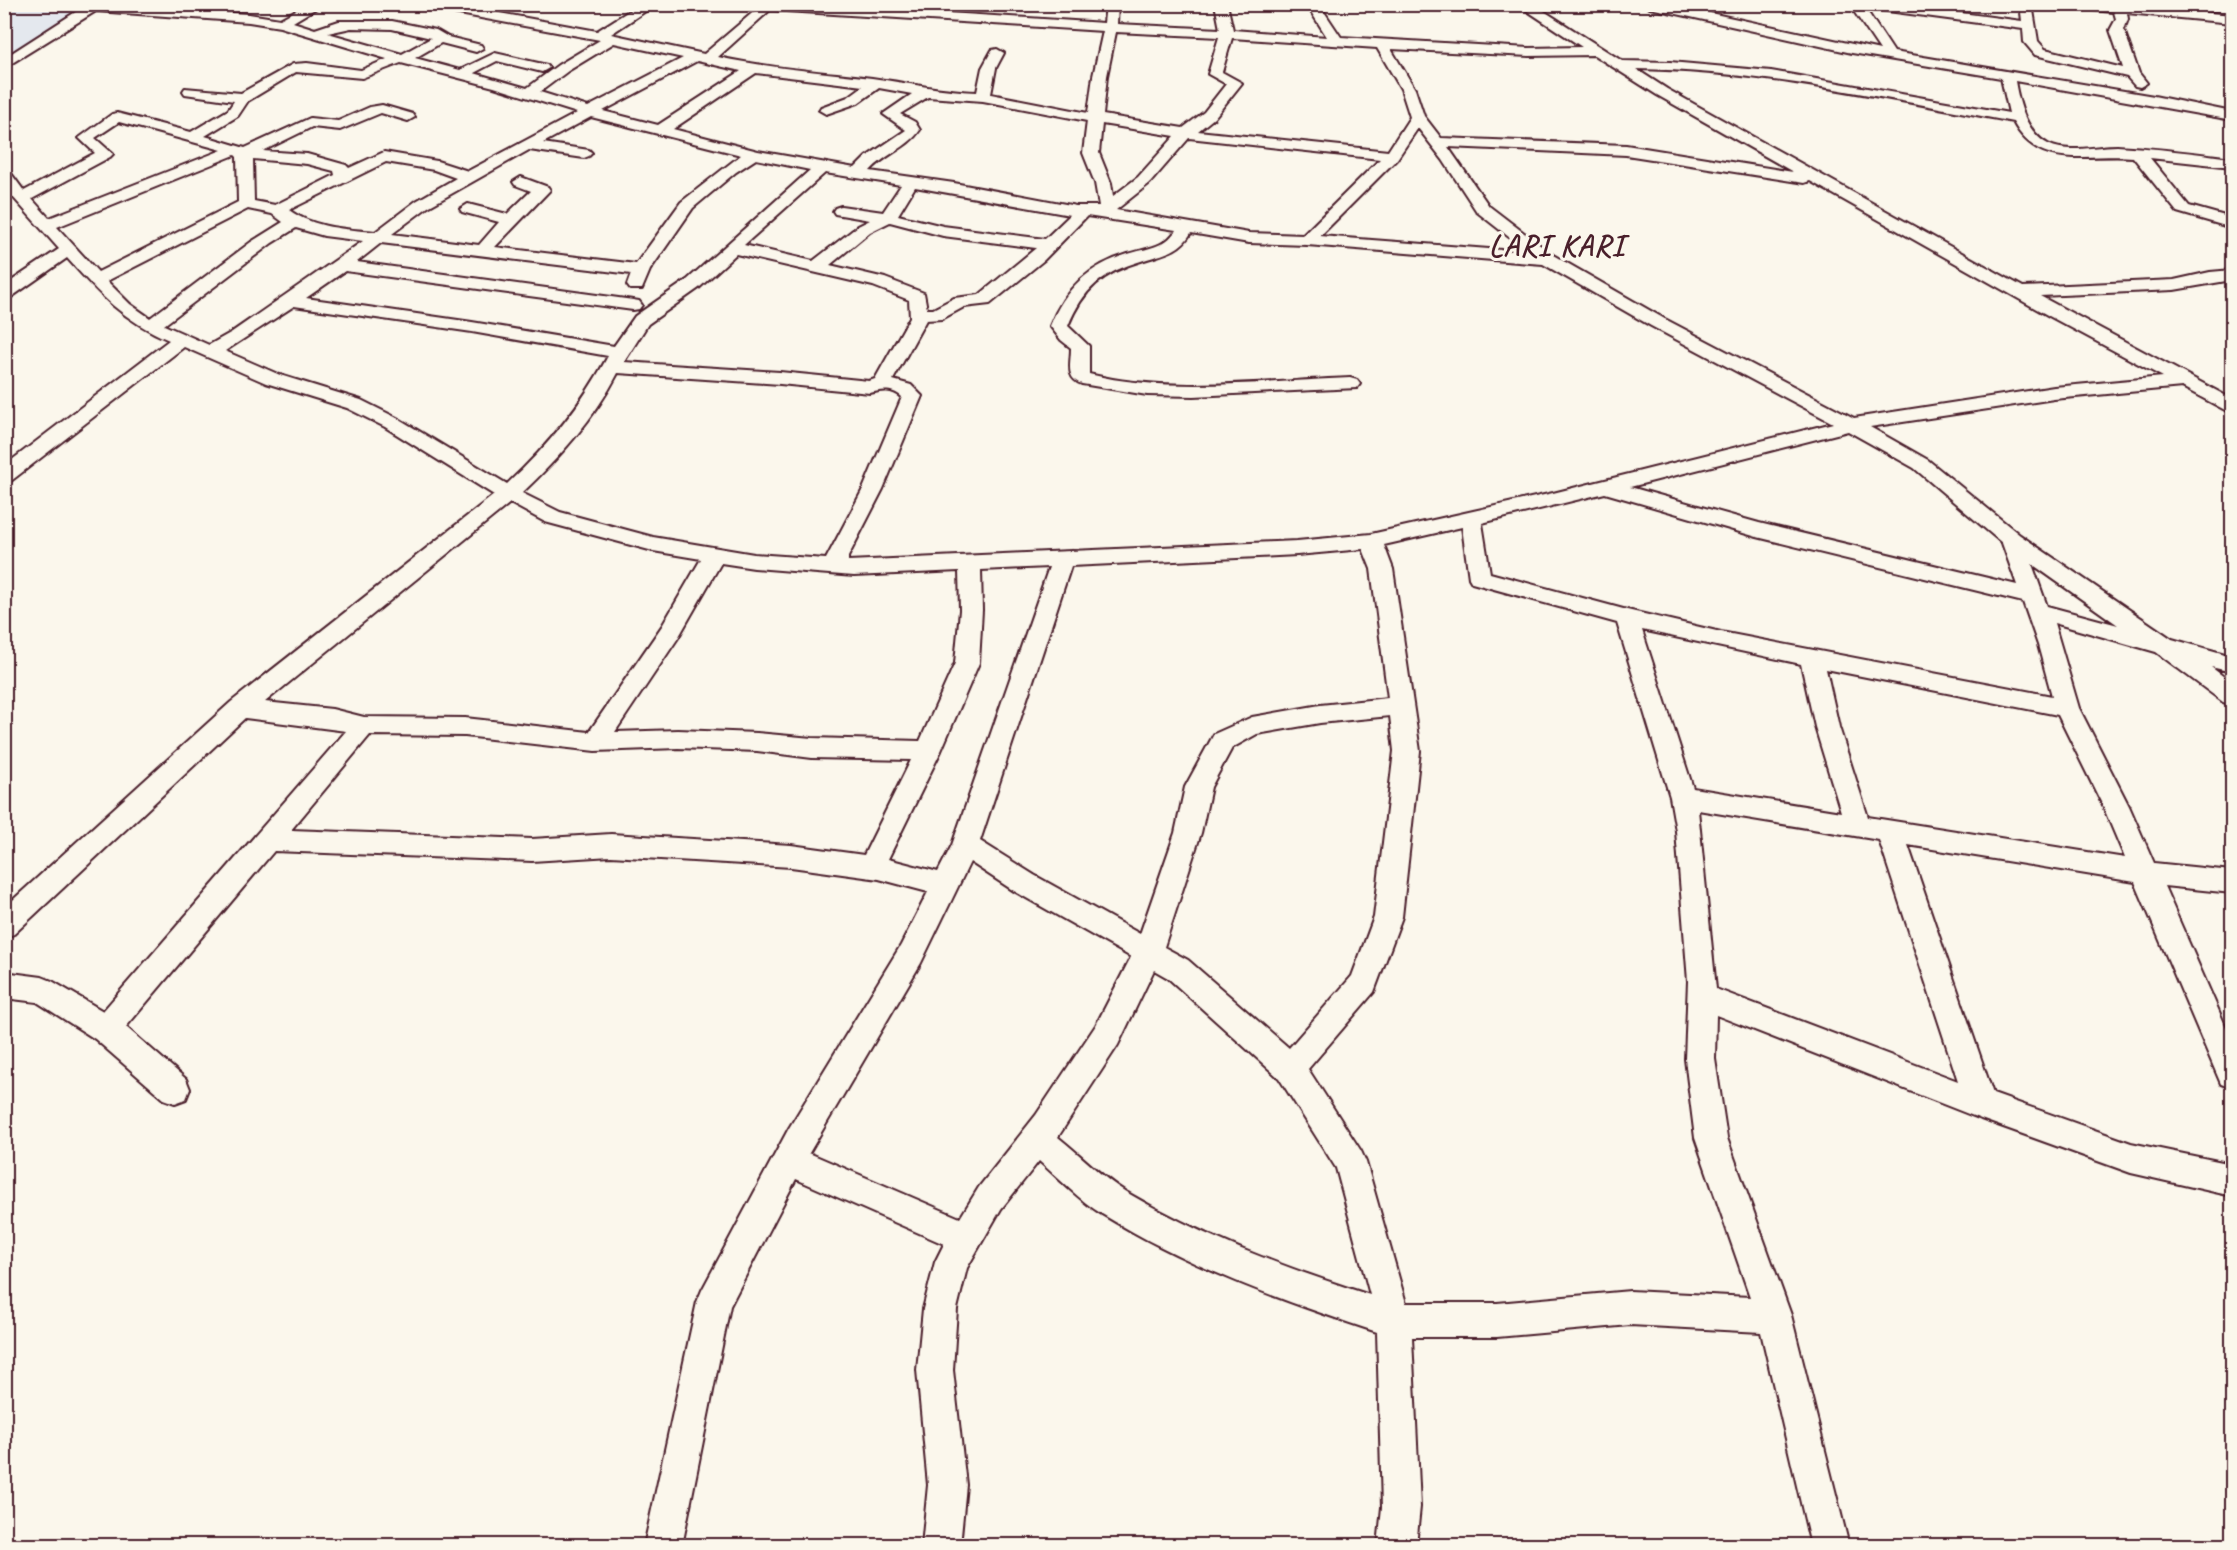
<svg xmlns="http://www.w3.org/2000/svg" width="2237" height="1550" font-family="Caveat,sans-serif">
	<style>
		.built { fill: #e4e8ee }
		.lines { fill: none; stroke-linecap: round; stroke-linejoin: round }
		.minor-casing { stroke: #4a1f2b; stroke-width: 4 }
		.minor { fill: #fbf7ec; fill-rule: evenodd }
		.labels { text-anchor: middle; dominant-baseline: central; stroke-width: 6; stroke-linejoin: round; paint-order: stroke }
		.far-district-label { font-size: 30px; font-weight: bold; letter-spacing: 1.5px; fill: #4a1f2b; stroke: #fbf7ec }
	</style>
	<rect width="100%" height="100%" fill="#fbf7ec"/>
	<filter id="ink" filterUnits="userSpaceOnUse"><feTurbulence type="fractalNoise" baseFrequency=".0167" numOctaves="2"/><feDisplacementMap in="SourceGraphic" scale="12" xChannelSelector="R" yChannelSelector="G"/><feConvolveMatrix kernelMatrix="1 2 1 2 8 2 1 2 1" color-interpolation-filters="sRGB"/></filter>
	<g filter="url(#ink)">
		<path class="built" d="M5,5h98l-98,65z"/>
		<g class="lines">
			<defs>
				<path id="minor" d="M88,4l161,10 31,5 27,-15h16l-30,18 22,7 24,-8h53l44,9 12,7 33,8 2,3 -7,4 -35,-9 -26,15 45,12 35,-17 52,12 2,3 -7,4 -45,-11 -23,12 53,15 31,-23 42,-25 -173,-32 -6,-4h30l146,27 43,-27h16l-45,30 93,20 53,-45 -12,-1 -6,-4h71l294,19 2,-19h12l-1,20 103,5 -5,-25h12l6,26 94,7 -21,-33h13l22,33 188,11 53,-1 -65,-43h16l89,57 48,1 101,9 238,42 -8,-35 -149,-25 -202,-45 -6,-4h25l211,46 -31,-46h44l129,17 -2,-17h12l6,37 7,8 78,19 -13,-38 6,-11 -2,-7 -44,-4 -6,-4h53l115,11v8l-105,-10 1,6 -4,11 15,43 8,10 -7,4 -5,-1 -8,-9 -92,-22 -11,-13 -1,-13 -158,-21 29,44 260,44 78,16v8l-217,-39c4,23 11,51 33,63 20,10 48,2 69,2 39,2 77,7 115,12v9l-82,-9 39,48 43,12v10l-55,-16 -44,-55c-45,-4 -94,14 -120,-35 -125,-23 -249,-51 -377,-53l31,20 356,198 151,-7 36,-8 22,-2v10l-58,10 -134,6 192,103v13l-7,-2 -43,-23 -128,12 -184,28 58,33 92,75 152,104 60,17v16l-21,-5 21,16v22l-9,-3 -67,-50 -102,-29 25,85 50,98 25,57 78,8v22l-68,-7 68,155v47l-11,-4 -86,-202 -227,-37 85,249 138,49 101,21v32l-101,-23 -150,-54 -265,-104 -1,44 12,79 64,177 58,231h-38l-50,-214 -131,-7 -133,12h-85l8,170 -4,39h-38l4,-39 -5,-175c-94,-31 -189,-65 -275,-118 -22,-13 -43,-36 -63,-53l-38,48 -34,59 -10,41 -4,61 13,115 -6,61h-38l6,-61 -11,-115 6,-61 12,-47 9,-18 -148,-65 -66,127 -48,240h-38l53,-244 5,-12 87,-162 112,-183 27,-53 -49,-13 -88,-12 -180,-11 -79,5 -258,-10 -148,176 60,52 4,10 -4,10 -11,4 -11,-4 -69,-60 -58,-37 -33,-4v-26l38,5 10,4 51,30 243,-280 -101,-13 -231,216 -10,4v-30l227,-206 263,-207 -109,-68 -38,-19 -81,-25 -82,-36 -173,134 -7,1v-16l165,-126c-46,-20 -69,-45 -102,-82l-57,40 -6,1v-13l55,-37 -55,-62v-17l6,2 14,19 71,-38 -16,-15 33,-24 5,-1 74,19 37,-22 6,-9 -49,-7 -2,-3 2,-3 56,5 52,-29 14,-1 54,7 26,-11 -107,-32 -31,-5 -153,-11 -92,57v-10zM770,10l333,21 -10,45 -5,37 -97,-19 5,-26 8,-15 -7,-4 -5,1 -10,18 -5,24c-36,-1 -69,-9 -105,-14 -51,-6 -103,-10 -154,-21zM351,28l41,1 39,9 -29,16 -74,-21zM1116,32l103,5 -11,37 18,10 -22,28 -21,16 -80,-13 4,-39zM1232,38l145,10 24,41 9,28 -22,34 -190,-20 16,-13 28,-35 -20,-11zM614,43l69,15 -95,49 -48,-15 28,-21zM1391,49l138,7 65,-1 63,40 136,77 -167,-27 -185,-7 -17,-22 -9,-27zM697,61l44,10 -83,54 -55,-14zM401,63l93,24 83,26 -109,58 -31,-10 -53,-9 -35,16 -3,-3 -39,-11 -44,-3 49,-24 28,3 41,-17 27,8 7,-4 -2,-3 -31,-9 -12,2 -32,14 -28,-3 -65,30 -40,-12 33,-20 10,-15 48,-29 66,6zM756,73l107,13 -15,11 -27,10 -2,3 7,4 32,-11 21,-15 33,6 -29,20 23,16 -40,27 -11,11 -97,-17 -85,-22zM928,97l55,4 104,20 -4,32 12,30 4,23h-23l-122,-23 -84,-12c15,-17 38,-23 50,-41l-5,-8 -15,-8zM591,117l150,38 -60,47 -45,62 -141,-17 55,-57 -2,-3 -27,-10 -8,5 2,3 16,6 -24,23 -39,-10 -8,5 2,3 37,10 -20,23 -87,-11 36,-27 101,-57 55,8 5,-2 3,-3 -3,-3 -46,-7zM119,122l103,28 -173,68 -17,-19 78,-42 3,-3 -18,-16zM1102,124l73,12 -37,41 -25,19 -2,-13 -12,-30zM1418,128l25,32 34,52 51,40 -208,-16 77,-77zM1189,138l191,21 -77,76 -54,-2 -133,-23 34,-27zM1448,147l178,8 178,28 6,-2 239,135 114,61 -109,10 -200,31 -191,-100 -110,-63 -64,-49zM235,155l2,2 1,45 -140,70 -41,-45zM253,159l54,5 27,7 1,4 -60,30 -21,-4zM756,159l54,11 -123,110 -52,36 -21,30 -142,-24 -166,-24 39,-27 288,39 6,-1 3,-4 -3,-4 -6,-1 -276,-38 24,-19 250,31 -4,11 3,4h12l8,-19 43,-62 43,-36zM386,162l48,8 22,8 -40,23 -41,31c-30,-3 -61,-4 -86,-22zM825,173l76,12 -18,27 -42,-6 -6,2 -2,3 2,3 35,6 -12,6 -45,35 -69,-16zM915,187l155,28 -25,24 -102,-13 -45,-11zM248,209l24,5 11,8 -32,20 -101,76 -20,-14 -23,-23zM1087,216l89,14c-11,18 -29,18 -48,24 -39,12 -63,34 -78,72l11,14 10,8c0,16 -6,30 11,36l65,11 47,1 163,-8 3,-4 -3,-4 -7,-2c-80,3 -184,16 -261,-4v-28l-21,-20c15,-37 35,-54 73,-65 21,-7 38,-8 50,-28l58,10 58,2 236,19 108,62 182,97 -280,70 -182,41 -74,7 -449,20v-4l35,-68 39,-93 -11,-11 -18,-5 33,-60 16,-1 22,-12 26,-3 54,-44zM890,222l53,14 93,12 -57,47 -25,3 -21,11h-6l-3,-16 -39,-15 -55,-13 40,-33zM296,228l28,8 39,5 -131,91 -23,13 -45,-20 108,-82zM736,254l137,32 36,14 1,17 -35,62 -6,2 -89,-9 -156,-10 24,-38 51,-36zM294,306l178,26 136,24c-27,50 -60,90 -101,128l-108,-65 -38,-19 -81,-25 -55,-24zM618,373l162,11 90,9c12,-3 22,-5 32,4l-39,92 -37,70 -72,-5 -101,-17 -93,-25 -38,-19c38,-36 72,-74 96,-120zM1848,431l66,37 88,75 15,42 -258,-62 -129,-36zM1605,493l152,44 266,65 15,43 14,51 -331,-64 -94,-22 -137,-37 -8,-50zM510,503l35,19 108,29 48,8 -39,67 -73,106 -124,-14 -101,-1 -32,-8 -67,-7zM1462,527l7,51 3,5 145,40 53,174 6,34 12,150 -3,78 10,79 55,159 -120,-6 -133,12h-91l-40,-141 -5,-11 -53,-82 66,-77 28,-75 18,-166 -27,-182 -9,-24zM1363,549l8,20 17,129 -68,7 -68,12 -38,17 -29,53 -10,46 -35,101 -106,-59 -54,-34 91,-275 226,-11zM721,563l33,5 100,8 105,-5 1,39 -5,53 -35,78 -108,-3 -55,-5 -79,-3 -63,2 63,-94zM2032,564l86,61 -71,-19zM1049,567l-97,278 -14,27 -50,-13 53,-108 38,-88 3,-53 -1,-40zM1642,630l159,34 14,63 26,85 -148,-24zM1826,669l232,46 45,91 22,52 -257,-41 -29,-90zM1390,716l4,35 -20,166 -22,59 -63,72 -101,-88 -24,-13 37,-114 10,-46 21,-39 25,-14 63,-11zM370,735l95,1 130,15 83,-3 79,3 55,7 99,2 -47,95 -73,-10 -180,-11 -79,5 -241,-9zM1698,810l181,30 79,241 -242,-92zM970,862l44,29 117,66 -35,68 -60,90 -57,72 -19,31 -151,-65 112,-190zM1154,970l14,8 111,100 57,90 34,127c-85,-27 -168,-58 -244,-103 -25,-15 -46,-38 -68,-55l60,-92z"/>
			</defs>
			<use href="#minor" class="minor-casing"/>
			<use href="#minor" class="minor"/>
		</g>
	</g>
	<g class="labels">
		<g class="far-district-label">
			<text x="1557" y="246">LARI KARI</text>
		</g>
	</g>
	<rect width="2237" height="1550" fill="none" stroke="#fbf7ec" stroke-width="24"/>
	<rect x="12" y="12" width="2213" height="1526" fill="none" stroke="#4a1f2b" stroke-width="2" filter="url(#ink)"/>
</svg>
